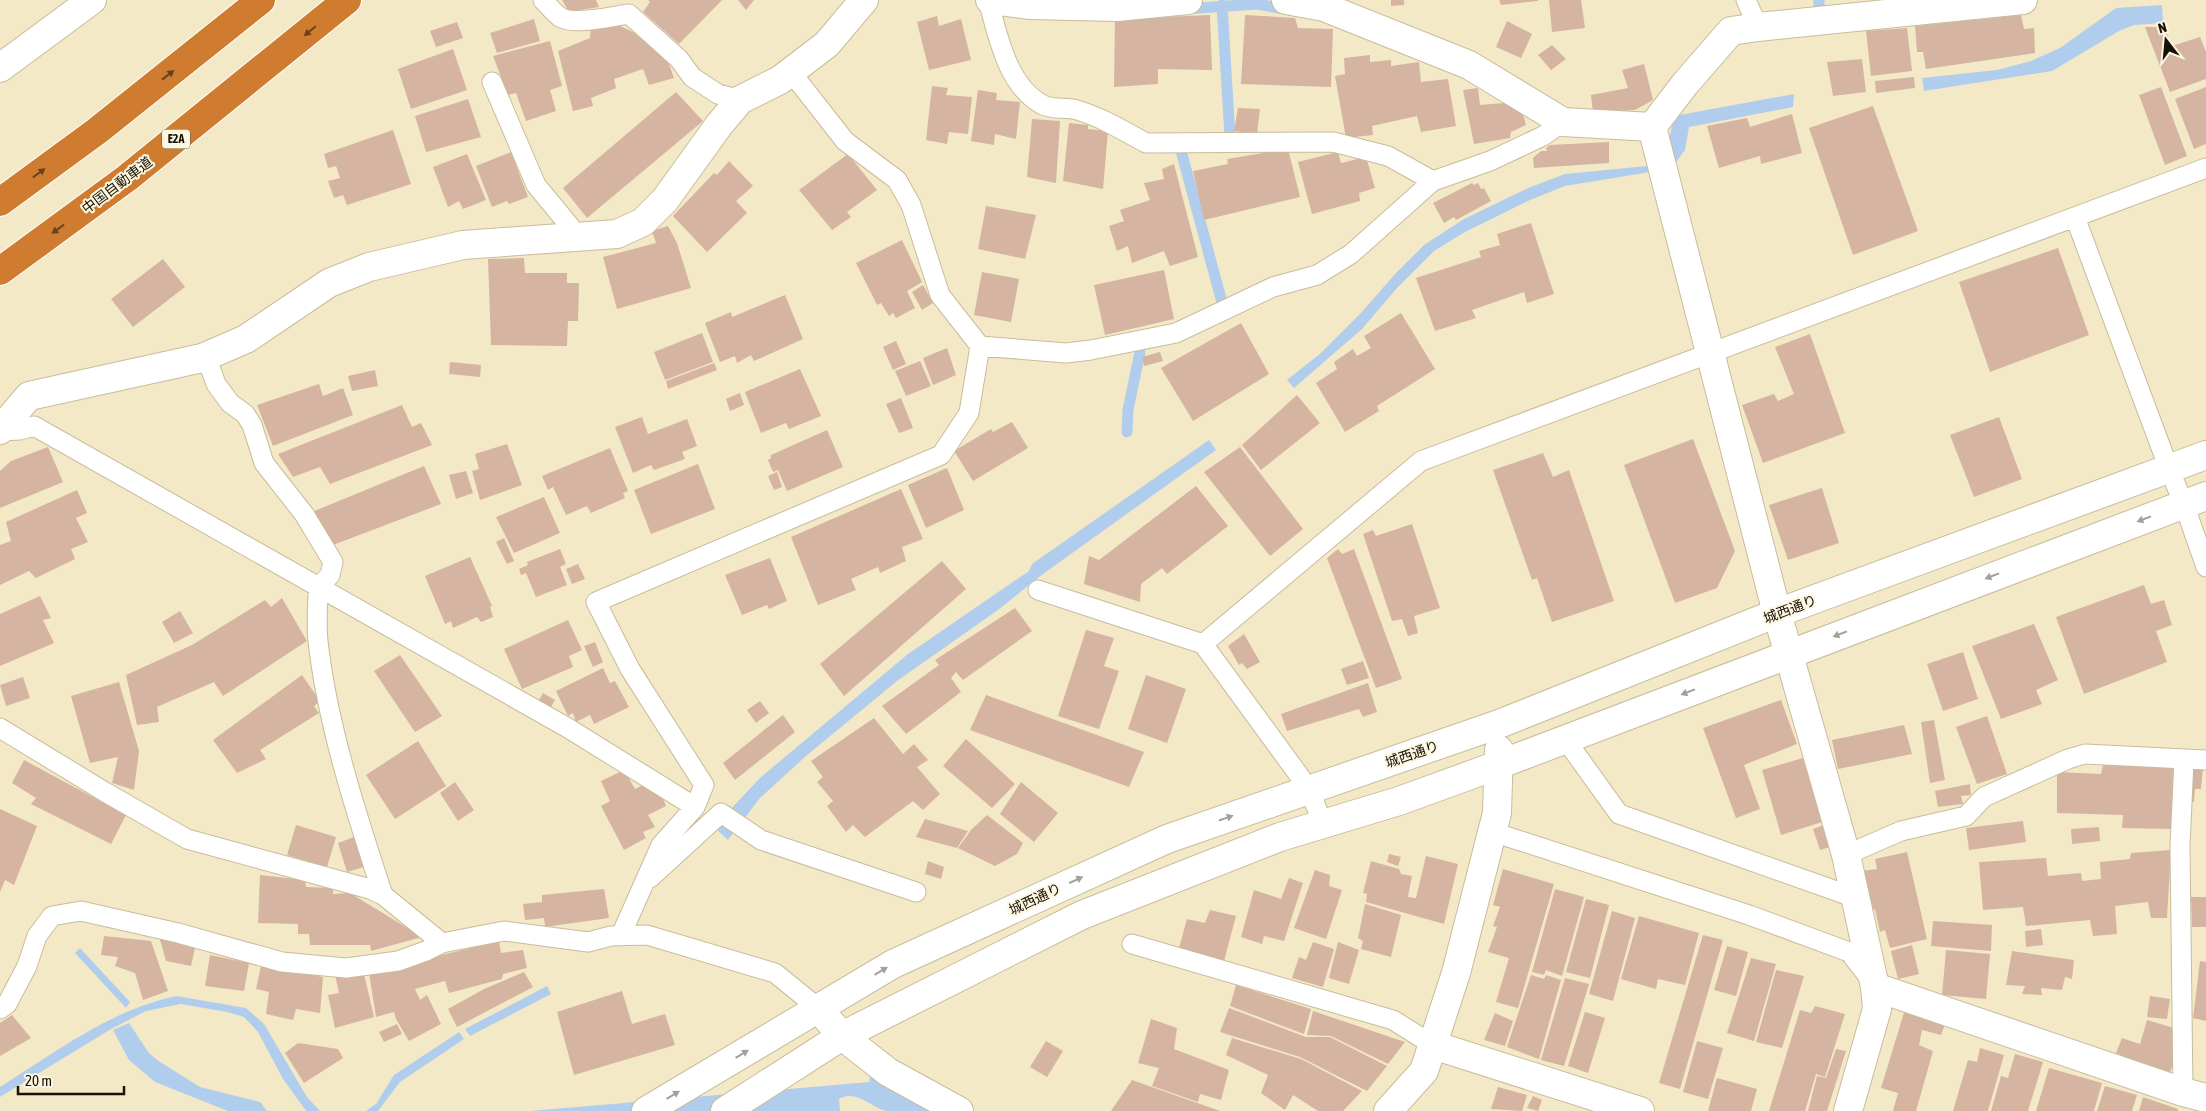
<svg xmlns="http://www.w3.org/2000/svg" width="2206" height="1111" font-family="'Asap Condensed','Noto Sans JP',sans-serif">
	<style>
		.water { fill: #b1cded }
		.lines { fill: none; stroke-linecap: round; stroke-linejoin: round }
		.stream { stroke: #b1cded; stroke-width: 11 }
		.building { fill: #d5b4a1 }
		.service-casing { stroke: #c8bc9b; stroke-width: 21 }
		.minor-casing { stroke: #c8bc9b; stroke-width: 30 }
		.tertiary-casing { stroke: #c8bc9b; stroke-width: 30 }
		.motorway-casing { stroke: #fff; stroke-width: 30 }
		.service { stroke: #fff; stroke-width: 19 }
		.minor { stroke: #fff; stroke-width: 28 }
		.tertiary { stroke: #fff; stroke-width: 28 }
		.motorway { stroke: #cf7c30; stroke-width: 28 }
		.oneway { fill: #694219 }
		.oneway2 { fill: #a2a09b }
		.labels { text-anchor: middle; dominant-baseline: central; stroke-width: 4; stroke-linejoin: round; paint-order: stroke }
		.shield { fill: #fdf6e1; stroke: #5b5648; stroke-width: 1 }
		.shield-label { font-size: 12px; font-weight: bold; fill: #161206 }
		.street-label { font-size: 14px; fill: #161206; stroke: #fdf6e1 }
	</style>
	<rect width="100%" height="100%" fill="#f4e9c6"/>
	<path class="water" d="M2162,5l1,18 -29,2 -15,6 -67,40 -128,20 -2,-13 75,-8 34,-9 29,-13 56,-40z
		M1794,94l-1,13 -104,20 -4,23 -12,16 -29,7 -79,13 -35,14 -65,32 -31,19 -37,37 -35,41 -68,59 -7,-8 34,-27 39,-39 35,-40 29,-29 40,-26 64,-31 37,-14 82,-8 22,-26 5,-24z
		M1209,440l7,10 -173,124 -45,36 -101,71 -91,75 -46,42 -32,42 -13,-12 11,-14 35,-37 147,-123 121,-83 3,-7z
		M80,948l50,54 -4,6 -51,-55z
		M547,986l4,8 -81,42 -5,-7z
		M176,996l70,12 18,16 43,73 13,14h-13l-3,-3 -21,-29 -25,-47 -14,-15 -17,-5 -46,-8 -35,7 -35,18 -111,68v-10c58,-36 108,-76 176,-91z
		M129,1023l20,30 8,7 43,27 60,15 7,9h-39l-73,-29 -26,-22 -16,-30z
		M459,1032l5,7 -64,43 -22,29h-12l10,-7 18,-29z
		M878,1076l67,35c-16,0 -43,0 -59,0 -15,-3 -30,-22 -47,-12l1,12h-310l340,-29 -1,-4z"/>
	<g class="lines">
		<path class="stream" d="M1222,5l8,132
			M1819,7v-7
			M1184,9l73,-5 33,6
			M1180,147l43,159
			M1127,432l1,-22 12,-58"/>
	</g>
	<path class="building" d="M562,0h34l3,7 -30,5z
		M648,0h74l-43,44 -36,-32 7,-10z
		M738,0h16l-8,10z
		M1391,0h13v5l-13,1z
		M1499,0h39v1l-37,4z
		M1549,0h32l4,28 -33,4z
		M1210,15l2,55 -54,-1v15l-44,3 1,-68z
		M1245,15l50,3 3,10 35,1 -2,58 -90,-3z
		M2021,15l3,14 10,-1 1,25 -109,16 -3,-17h-6l-2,-26z
		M937,16l2,10 22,-7 10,41 -42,10 -12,-48z
		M534,19l6,22 -43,12 -7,-20z
		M1507,21l25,13 -11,24 -25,-11z
		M457,22l6,16 -27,9 -6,-16z
		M618,25l15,7 35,29 6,17 -25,7 -6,-16 -29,10 2,9 -25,10 2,8 -20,5 -15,-60 32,-13 1,-12z
		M2145,27h19l8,19 28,-9 6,15v27l-36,13z
		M1907,28l5,43 -41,5 -5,-45z
		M550,41l12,45 -12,4 6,21 -30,10 -10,-28 -8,2 -15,-39z
		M1552,45l14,14 -15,11 -13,-15z
		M453,49l14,41 -56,19 -13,-40z
		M1370,55v7l21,-2v6l28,-4 2,20 27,-3 8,47 -35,6 -4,-16 -45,10 1,9 -27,3 -11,-62 10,-2 -1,-16z
		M1862,59l4,33 -33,4 -6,-34z
		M1644,64l9,36 -18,10 -42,2 -2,-17 37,-7 -6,-18z
		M1914,77l1,11 -39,5 -1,-12z
		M932,86l16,2 -2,7 26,2 -4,37 -19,-2 -2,12 -21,-4z
		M2161,87l26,69 -22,9 -26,-70z
		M2206,87v57l-12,5 -19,-50z
		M1478,88l2,17 24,-2 19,11 3,11 -15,7 -1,6 -36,6 -11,-54z
		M978,90l19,3 -1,7 24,2 -4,37 -21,-5 -1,11 -23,-4z
		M676,92l27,29 -116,97 -24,-30z
		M468,99l13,38 -55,15 -11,-36z
		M1873,106l45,125 -65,24 -44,-127z
		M1238,108l22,1 -3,25 -23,-3z
		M1792,114l10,39 -41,11 -1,-8 -41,12 -12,-42 40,-8 3,9z
		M1032,119l28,2 -4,62 -29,-6z
		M1069,123l19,2v4l20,2 -5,58 -40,-8z
		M393,130l18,54 -64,21 -4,-10 -9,3 -6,-17 12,-3 -4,-12 -8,2 -4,-14z
		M1609,142v21l-75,5 -1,-10 8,-7h6l-1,-3 4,-3z
		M1288,149l12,48 -96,23 -11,-49 35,-7 -1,-5z
		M511,152l17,45 -19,7 -2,-3 -15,6 -16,-41z
		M1338,152l3,11 25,-6 9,31 -16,5 1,8 -48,13 -14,-52z
		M467,154l19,46 -23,9 -4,-8 -11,6 -15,-40z
		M848,154l29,36 -30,22 4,5 -19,13 -33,-40z
		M729,161l24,25 -17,15 11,12 -40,39 -34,-36 41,-43 3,2z
		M1174,164l24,93 -28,9 -6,-15 -32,12 -4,-17 -11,5 -8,-25 15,-5 -4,-11 30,-10 -6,-17 20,-4 -2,-10z
		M1472,183l2,2 4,-2 3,6 3,-1 7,13 -35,19 -2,-3 -10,6 -11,-20z
		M986,206l50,9 -11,44 -47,-10z
		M1531,223l23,71 -27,9 -3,-11 -52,18 4,8 -41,13 -19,-53 65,-21 -2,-6 21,-6 -3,-11z
		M668,226l9,17 14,45 -74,21 -14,-52 53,-14 -4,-12z
		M902,240l20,42 -15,9 8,17 -19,10 -3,-5 -4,3 -8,-13 -4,2 -21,-42z
		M2058,248l31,87 -99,37 -31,-90z
		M524,258l1,15h42v10h12l-1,38h-10l-1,25 -76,-1 -3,-86z
		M163,259l22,28 -52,40 -22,-28z
		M1164,270l10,49 -69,16 -11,-50z
		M982,272l37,7 -8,43 -37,-7z
		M923,285l10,18 -11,7 -10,-18z
		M785,295l18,44 -49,22 -3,-6 -14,8 -2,-7 -15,6 -15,-39 26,-11 1,5z
		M1401,313l34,56 -58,37 2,5 -34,21 -29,-49 21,-14 -3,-7 19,-13 4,7 14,-8 -7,-12z
		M1241,323l28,51 -76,47 -32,-53z
		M702,333l11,29 -48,18 -11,-28z
		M1810,334l35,99 -82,30 -21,-58 32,-11 4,7 16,-7 -19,-47z
		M896,341l10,23 -13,6 -10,-23z
		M947,348l9,27 -23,10 -10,-27z
		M1160,352l3,9 -19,5 -2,-9z
		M920,361l11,25 -25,10 -11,-25z
		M450,362l31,3 -1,12 -31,-3z
		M714,363l3,7 -49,19 -2,-8z
		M800,369l21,47 -32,13 -3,-6 -25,10 -16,-41z
		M375,370l3,16 -26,5 -4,-15z
		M319,384l4,12 20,-8 10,27 -80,31 -16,-41z
		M740,393l4,12 -14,6 -4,-12z
		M1297,395l23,28 -59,47 -19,-25z
		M901,398l12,30 -14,5 -13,-29z
		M402,405l10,22 9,-4 11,22 -102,39 -10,-17 -27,10 -15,-23z
		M642,417l6,17 39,-15 10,27 -15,6 3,7 -31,11 -3,-5 -18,8 -18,-46z
		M1999,417l23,62 -48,18 -24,-62z
		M1012,422l16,26 -55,33 -19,-30 37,-22 2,3z
		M827,430l16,37 -56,24 -9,-21 -5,2 -5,-12 3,-2v-3z
		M1693,439l42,112 -18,37 -42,15 -51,-138z
		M507,444l15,41 -42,15 -8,-29 7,-2 -4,-15z
		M48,447l15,35 -63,26v-37l11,-10z
		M1240,447l63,82 -33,27 -66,-84z
		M610,448l18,43 -5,2 2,5 -34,15 -4,-7 -21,9 -13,-28 -5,3 -6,-14z
		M1543,453l10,24 16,-7 45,131 -62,21 -15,-44 -5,2 -39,-110z
		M698,464l17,45 -64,25 -17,-44z
		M424,466l17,38 -108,41 -21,-33z
		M947,468l17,42 -38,18 -18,-43z
		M466,471l7,22 -17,6 -7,-24z
		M777,472l5,15 -8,3 -6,-14z
		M1196,486l32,40 -61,48 -5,-6 -21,16 -1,18 -56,-18 5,-28 10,4z
		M1822,488l17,55 -51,17 -19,-55z
		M901,489l22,50 -21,8 4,14 -26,12 -2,-6 -27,12 5,11 -38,15 -27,-68z
		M77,490l10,23 -11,5 12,24 -17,7 4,10 -39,19 -7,-7 -29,14v-40l11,-4 -5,-19z
		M544,497l16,36 -46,20 -18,-36z
		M1412,524l28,84 -26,8 4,17 -10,3 -6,-17 -10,2 -29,-87 10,-4 3,6z
		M504,538l10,23 -7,3 -11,-22z
		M560,549l6,15 -6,3 7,18 -31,12 -10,-24 -5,2 -2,-6 9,-4 -1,-3z
		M1338,549l4,5 12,-5 48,130 -26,9 -49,-130z
		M470,557l22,49 -2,1 3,10 -12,5 -4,-5 -24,11 -2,-7 -6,3 -20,-48z
		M770,558l17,43 -18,8 -2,-4 -25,10 -17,-40z
		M942,561l24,28 -122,107 -24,-32z
		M578,564l7,15 -13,5 -6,-15z
		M2144,585l7,19 13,-4 8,25 -16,6 11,31 -83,32 -28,-77z
		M40,596l11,22 -8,2 11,23 -54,23v-52z
		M282,598l25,43 -84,55 -9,-14 -57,25 2,15 -22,3 -11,-50 66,-30 73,-45 6,7z
		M1015,608l17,23 -69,49 -7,-8 -5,6 10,14 -55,42 -24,-28 57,-41 -4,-5z
		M180,611l13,22 -19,10 -12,-21z
		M568,620l14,30 -13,6 4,11 -51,22 -18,-40z
		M2034,624l24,56 -22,10 6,14 -41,15 -29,-73z
		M1086,630l28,8 -10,28 15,5 -20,58 -41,-13z
		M1244,634l16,28 -13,7 -5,-6 -3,2 -11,-19z
		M595,642l8,20 -10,5 -9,-21z
		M1963,652l15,47 -35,12 -16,-47z
		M400,655l42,61 -27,16 -41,-61z
		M1363,661l6,17 -22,7 -6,-16z
		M603,668l7,15 5,-2 14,26 -35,17 -4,-9 -14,7 -3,-9 -5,3 -12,-25z
		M302,675l18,26 -6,5 5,7 -59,37 6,9 -29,14 -24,-33z
		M1146,675l40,14 -19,54 -39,-14z
		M23,677l7,21 -24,8 -6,-21z
		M119,682l20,69 -5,39 -22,-7 6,-26 -28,6 -19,-67z
		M1368,683l9,29 -14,5 -4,-8 -72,22 -6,-17z
		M543,693l12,7 -4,7 -12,-7z
		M986,695l158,57 -15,35 -159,-57z
		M1781,700l16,44 -53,21 16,44 -24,9 -33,-90z
		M760,701l9,12 -13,10 -9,-13z
		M783,715l12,17 -60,48 -12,-17z
		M1987,716l20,58 -30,10 -21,-57z
		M874,718l29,36 11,-10 14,16 -11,7 23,27 -17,16 -10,-9 -48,36 -12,-12 -7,7 -19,-26 6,-5 -16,-19 6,-5 -12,-16z
		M1934,720l11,60 -15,3 -9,-61z
		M1904,725l8,29 -74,15 -6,-29z
		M966,739l49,45 -23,24 -49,-42z
		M418,741l28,45 -51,33 -29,-44z
		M1803,758l19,64 -41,13 -19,-65z
		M24,760l102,55 -15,29 -80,-40 5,-6 -24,-15z
		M2103,765h70l-1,64 -50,-1 1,-13 -66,-2v-41l44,2z
		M2191,767h12l-2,22h-6l-1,13h-5z
		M624,770l11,19 12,-6 13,8 6,15 -18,9 7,12 -12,5 3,6 -22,12 -23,-44 9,-5 -9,-20z
		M455,782l19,28 -16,11 -18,-28z
		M1021,782l37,31 -24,29 -34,-28z
		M1970,784l1,11 -10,1 2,8 -25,3 -3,-16z
		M0,809l37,17 -23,59 -9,-5 -5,12z
		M987,815l36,28 -6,11 -22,12 -37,-18 13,-18z
		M925,819l43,12 -11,17 -41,-11z
		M2023,821l3,21 -57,8 -3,-22z
		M296,825l40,12 -9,30 -40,-12z
		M1824,825l6,22 -10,3 -7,-21z
		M2099,827l1,14 -28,3 -1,-15z
		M354,837l10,30 -17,5 -9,-29z
		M2171,850l-4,68h-16l-3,-16 -33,4 2,28 -24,2 -3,-16 -64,6 -3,-19 -40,3 -4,-48 67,-4 2,18 33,-3 1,8 19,-2 -1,-17 30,-3 1,-6z
		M1907,852l20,87 -37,9 -5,-18 -5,2 -5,-23 -4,3 -9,-41 15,-2 -2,-10z
		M1389,854l12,3 -3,9 -11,-4z
		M1426,856l32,8 -14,60 -78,-22 1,-8 -4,-1 8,-32 28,8 2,5 11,2 -4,21 8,1z
		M928,861l16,6 -3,12 -16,-5z
		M1503,869l51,15 -36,124 -22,-6 13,-44 -21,-6 9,-25 -4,-1 7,-19 -7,-2z
		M1315,870l15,5 -1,11 13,4 -16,49 -32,-11z
		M260,875l45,5 1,7 27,1v6l17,-1 72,44 -51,14 -1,-6h-60l-1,-11h-11v-10l-40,-1z
		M1289,878l14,5 -19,58 -20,-5 -2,8 -21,-7 13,-47 27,9z
		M604,889l5,29 -64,9 -1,-9 -19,2 -2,-16 19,-2v-7z
		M1555,889l29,8 -22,79 -16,-6 -2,5 -12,-3z
		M2191,897h15v30h-14z
		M1586,899l23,6 -19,73 -24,-6z
		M1365,904l36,11 -10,42 -30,-8 2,-8 -5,-3z
		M1210,910l26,6 -12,45 -45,-13 8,-29 18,4z
		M1612,911l23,7 -22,83 -24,-7z
		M1639,916l60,17 -14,52 -27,-6 -2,10 -35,-10z
		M1933,921l59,4 -1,26 -60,-5z
		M2041,929l2,16 -17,2 -1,-16z
		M1703,935l20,5 -43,149 -21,-6z
		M104,936l47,5 17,50 -25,9 -8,-27 -20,-7 3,-9 -17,-2z
		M159,936l36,12 -4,18 -25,-5z
		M499,941l2,12 22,-3 4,18 -24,6 -1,5 -53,14 -4,-12 -30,8 5,11 7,-5 14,29 -32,17 -13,-22 -2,-7 -18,5 -7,-44z
		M1313,942l21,7 -11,38 -31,-9 7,-21 7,3z
		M1338,942l21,8 -10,34 -20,-6z
		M1912,945l7,29 -21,5 -7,-28z
		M1727,946l21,6 -12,44 -22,-6z
		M1946,950l44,4 -4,45 -44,-4z
		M2012,951l62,9 -2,19 -7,-2 -3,13 -21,-2 1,7 -20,-1 3,-8 -19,-1z
		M210,955l39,8 -5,28 -39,-5z
		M1751,958l25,6 -22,77 -27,-8z
		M2200,961l6,1v59l-13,-3z
		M261,966l62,11 -3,36 -24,-4 -3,11 -27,-6 3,-22 -13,-3z
		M1776,970l28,6 -22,72 -26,-6z
		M524,972l9,15 -76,40 -9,-18 36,-20z
		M364,974l10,43 -39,11 -7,-33 11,-2 -4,-18z
		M1531,975l13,4 2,-4 15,5 -22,79 -32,-12z
		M1565,978l24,6 -25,82 -23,-6z
		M1236,985l75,24 -7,25 -74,-28z
		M622,991l10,33 33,-10 10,31 -101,30 -17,-63z
		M2150,996l20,3 -3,20 -20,-2z
		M1815,1006l30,8 -20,63 -9,-3 -11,37h-36l31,-101 11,3z
		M1906,1006l40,16 -5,13 -19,-5 -3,15 14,6 -17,60h-23l5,-18 -17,-5z
		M1229,1008l77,29h24l57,29 -20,25 -67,-34 -80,-25z
		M1313,1011l92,31 -17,22 -57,-28 -24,-1z
		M1585,1012l20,6 -17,55 -20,-7z
		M1495,1013l18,8 -8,25 -21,-6z
		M12,1015l19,23 -31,18v-33z
		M1151,1019l26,9 -3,21 55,21 -8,30 -21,-6 -2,8 -46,-16 7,-18 -21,-5z
		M2147,1020l27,8 3,26 -8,21 -53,-22 6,-15 18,6z
		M397,1024l5,10 -18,8 -5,-10z
		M1232,1038l69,21 61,32 -19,20h-25l-25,-16 -8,15 -24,-17 7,-18 -42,-20z
		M1046,1041l17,10 -16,26 -17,-10z
		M1697,1041l26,7 -15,51 -25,-7z
		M298,1043l40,6 5,9 -39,25 -19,-30z
		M1980,1048l24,7 -16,56h-35l15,-51 9,2z
		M1836,1049l10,2 -19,60h-19l9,-35 9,2z
		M2015,1054l28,8 -15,49h-37l10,-35 7,2z
		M2049,1068l53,15 -8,28h-58z
		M1717,1078l40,11 -6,22h-43z
		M1132,1080l88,31h-109z
		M2105,1086l32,9 -5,16h-35z
		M1498,1087l29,8 -5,16 -31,-2z
		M1533,1096l9,4 -4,11 -11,-3z
		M2143,1097l35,12v2h-39z"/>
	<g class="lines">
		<defs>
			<path id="service" d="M543,0c5,5 11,13 17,17 13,9 53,-1 69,-3l50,45 13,18 26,17 22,6
				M988,0c10,36 19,86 55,105 10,5 24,2 34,5 24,7 47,21 69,33l187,-1 55,14 45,25
				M1746,0l12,27
				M791,72l54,69 52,39 14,25 29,90 40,51 86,7 25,-3 85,-17 97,-46 44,-12 34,-21 82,-73 57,-20 53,-25 20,-14
				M492,82l44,103 42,51
				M2075,217l94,252 15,35 22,63
				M206,356l10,28 14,19 15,11 7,11 12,38 40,51 29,48 -3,13 -12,13c0,17 -2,36 0,53 9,83 39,175 65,254
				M0,431l20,-1 14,-4 534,302 127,79
				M1038,590l165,54
				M0,728l105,64 82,47 183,50 13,6 59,48 62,-12 84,11 23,-6 36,-1 128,38 43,35
				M1565,739l54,75 237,84
				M1323,824l-14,-35 -106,-145 218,-183 785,-293
				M1493,832l256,83 100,37 22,28
				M1846,855l55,-24 65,-15 18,-19 84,-38 17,-5 121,6
				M650,878l71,-65 40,27 155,52
				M621,935l40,-90 34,-38 9,-22 -74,-116 -34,-67 345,-147 28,-42 11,-67
				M1132,944l261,76 40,25
				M0,1009l7,-5 20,-38 10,-30 15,-20 29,-5 97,22 104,29 64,6 52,-7 28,-10 16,-8
				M2183,1092l-3,-246 4,-86"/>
			<path id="minor" d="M990,0l40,5 87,2 71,-7
				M1286,0l38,7 145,58 94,57 89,5
				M0,68l92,-68
				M1652,127l125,486 69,242 29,132 2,22 -29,102
				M1652,127l33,-43 46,-53 27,-4 265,-27
				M0,430l29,-34 173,-38 44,-19 83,-56 40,-16 94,-22 154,-11 26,-12 22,-22 54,-75 21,-25 40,-20 47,-36 37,-44
				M1875,987l308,105 23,6
				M818,1008l24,28 46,36 71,39
				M1433,1045l207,66"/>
			<path id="tertiary" d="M646,1111l247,-147 274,-125 332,-115 278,-111 429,-158
				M725,1111l117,-75 240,-121 198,-78 119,-36 99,-36 708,-269
				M1388,1111l36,-40 32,-98 41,-160 2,-63"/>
			<path id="motorway" d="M0,202l97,-71 164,-131
				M0,271l127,-93 220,-178"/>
		</defs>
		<use href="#service" class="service-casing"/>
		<use href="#minor" class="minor-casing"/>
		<use href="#tertiary" class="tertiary-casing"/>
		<use href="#motorway" class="motorway-casing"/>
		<use href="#service" class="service"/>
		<use href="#minor" class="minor"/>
		<use href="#tertiary" class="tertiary"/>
		<use href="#motorway" class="motorway"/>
	</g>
	<defs><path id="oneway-solid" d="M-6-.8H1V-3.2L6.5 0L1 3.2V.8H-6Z" transform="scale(1.25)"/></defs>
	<g class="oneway">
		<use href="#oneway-solid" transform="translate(310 31) rotate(140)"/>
		<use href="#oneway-solid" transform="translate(168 75) rotate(-38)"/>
		<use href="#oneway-solid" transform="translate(39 173) rotate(-36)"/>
		<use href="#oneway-solid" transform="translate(58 229) rotate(144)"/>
	</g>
	<g class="oneway2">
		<use href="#oneway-solid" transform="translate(2144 519) rotate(159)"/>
		<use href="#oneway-solid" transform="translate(1992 576) rotate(159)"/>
		<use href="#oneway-solid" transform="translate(1840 634) rotate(159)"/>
		<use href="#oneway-solid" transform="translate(1688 692) rotate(159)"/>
		<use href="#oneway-solid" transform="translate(1226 818) rotate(-19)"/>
		<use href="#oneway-solid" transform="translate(1076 880) rotate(-25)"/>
		<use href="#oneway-solid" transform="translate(881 971) rotate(-31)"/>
		<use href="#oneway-solid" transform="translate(742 1054) rotate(-31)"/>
		<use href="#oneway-solid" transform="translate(673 1095) rotate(-31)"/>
	</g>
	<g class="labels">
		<rect class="shield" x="162" y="129.5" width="28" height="19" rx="4"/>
		<g class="shield-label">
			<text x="176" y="139">E2A</text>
		</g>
		<g class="street-label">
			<text transform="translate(117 185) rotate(-37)">中国自動車道</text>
			<text transform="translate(1790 609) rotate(-21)">城西通り</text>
			<text transform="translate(1412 754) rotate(-19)">城西通り</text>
			<text transform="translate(1035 899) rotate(-25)">城西通り</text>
		</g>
	</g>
	<g transform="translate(2166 40) rotate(344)" stroke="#fdf6e1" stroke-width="4" paint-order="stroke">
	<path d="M0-4L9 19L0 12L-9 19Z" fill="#161206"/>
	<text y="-8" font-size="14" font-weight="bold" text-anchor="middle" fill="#161206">N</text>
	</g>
	<path d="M18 1086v8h106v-8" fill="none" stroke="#161206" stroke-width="2.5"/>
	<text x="25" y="1086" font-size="15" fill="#161206" stroke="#fdf6e1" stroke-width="4" paint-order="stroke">20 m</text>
</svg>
